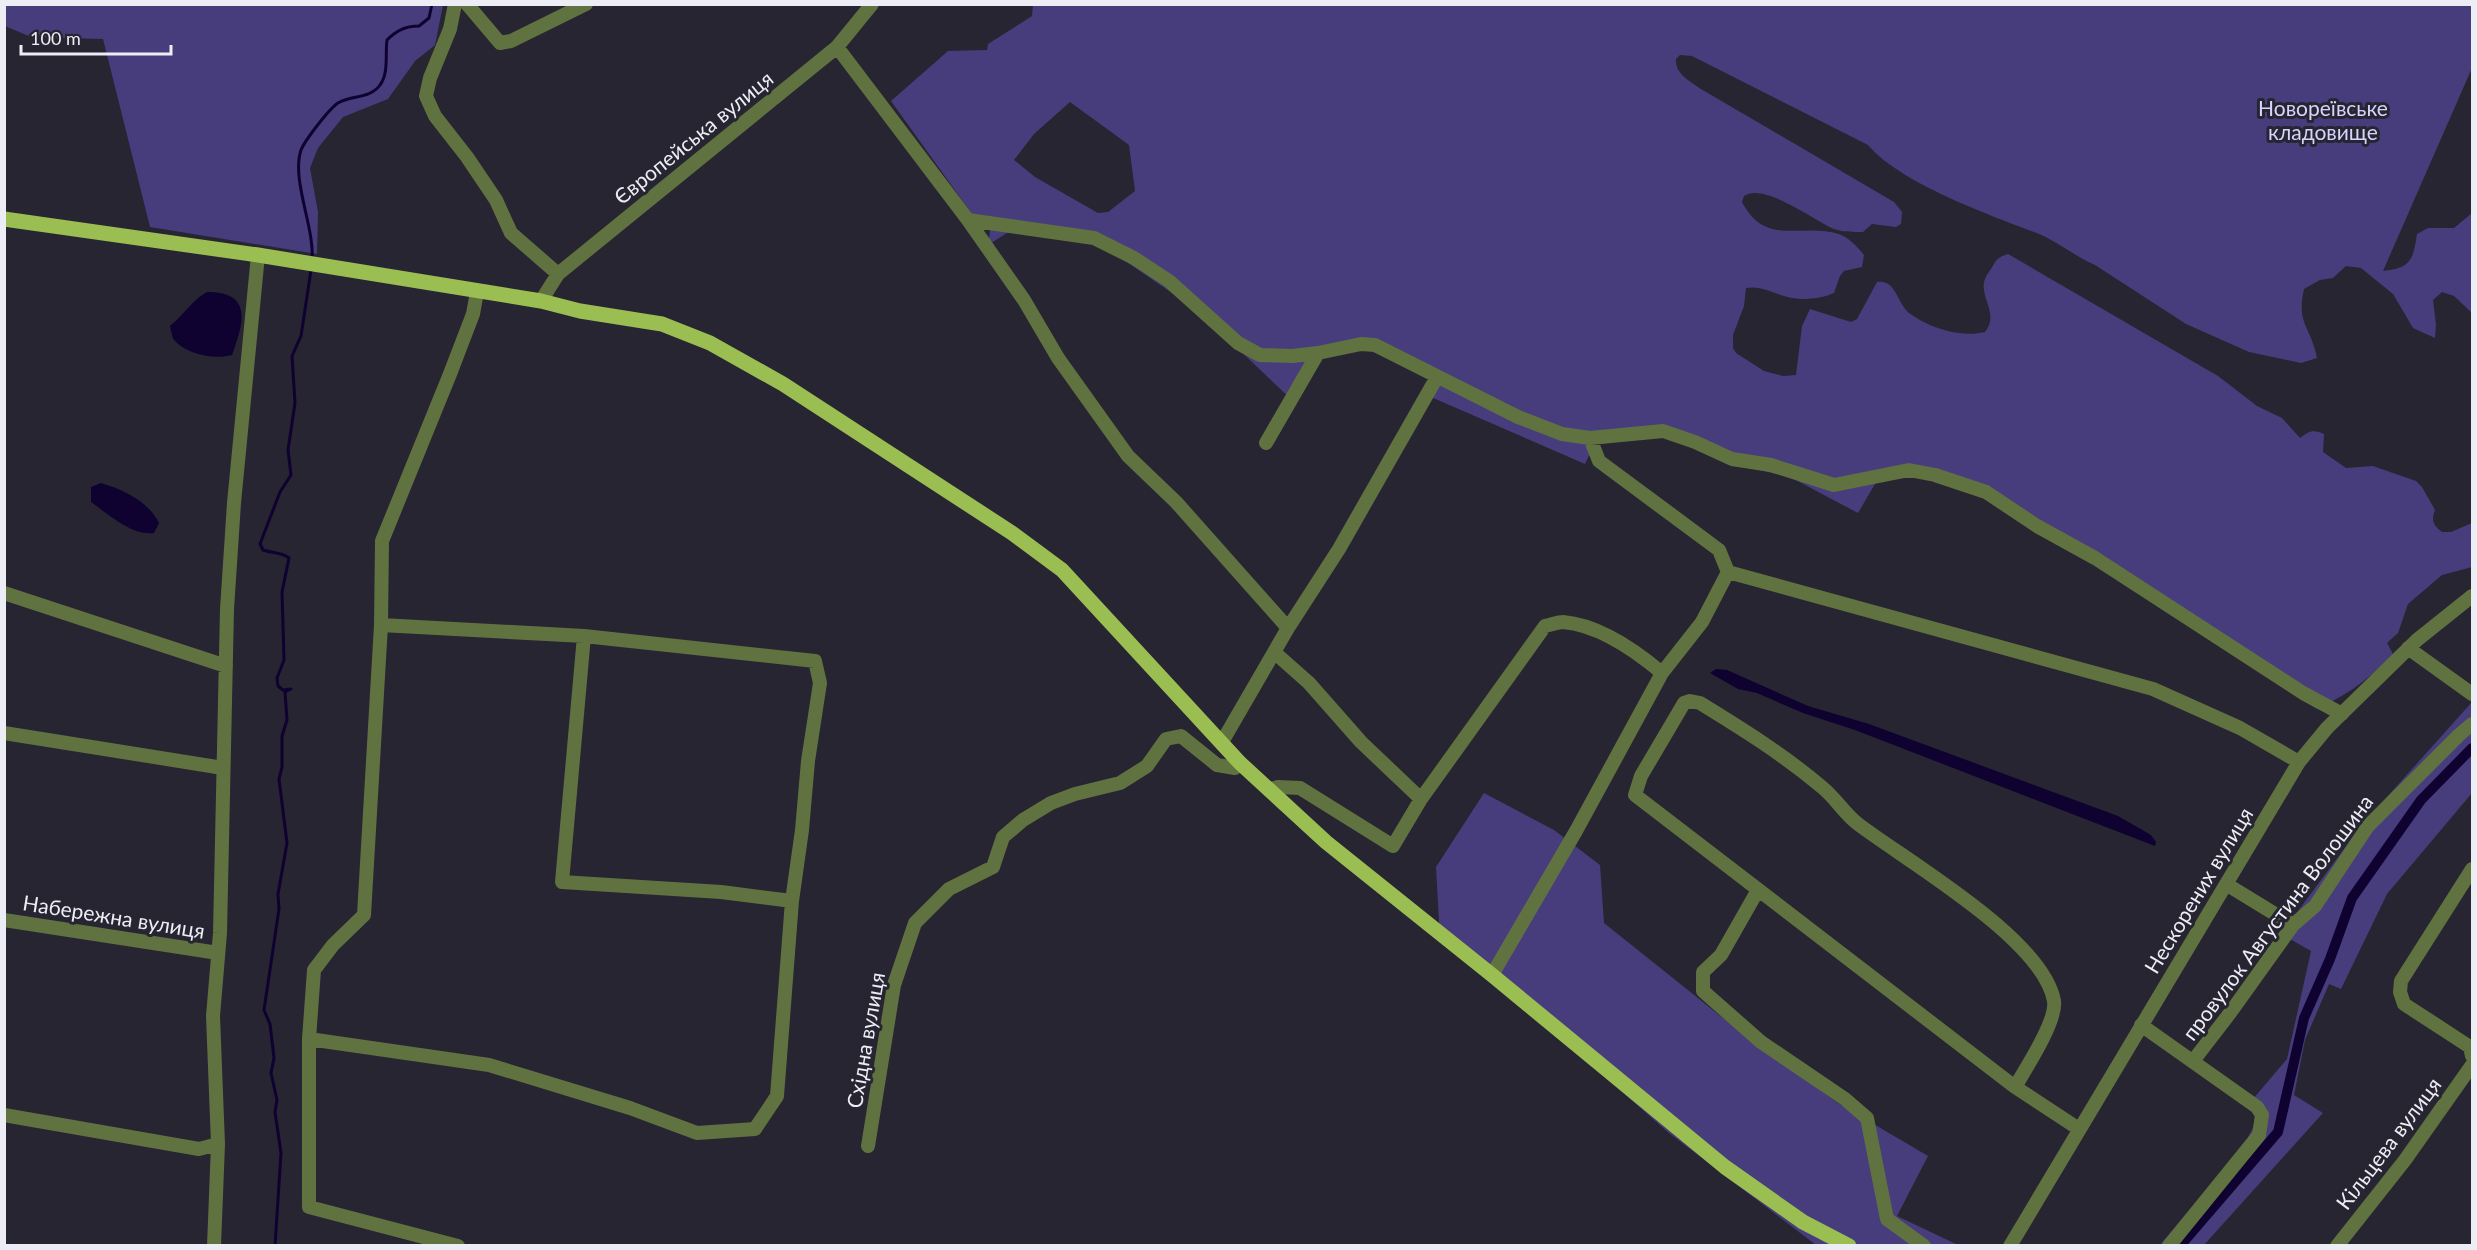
<svg xmlns="http://www.w3.org/2000/svg" width="2477" height="1250" font-family="Lato,sans-serif">
	<style>
		.green { fill: #473d7d; fill-rule: evenodd }
		.water { fill: #0f0230 }
		.lines { fill: none; stroke-linecap: round; stroke-linejoin: round }
		.stream { stroke: #0f0230; stroke-width: 3 }
		.canal { stroke: #0f0230; stroke-width: 10 }
		.minor { stroke: #607240; stroke-width: 14 }
		.major { stroke: #9abe51; stroke-width: 15 }
		.labels { text-anchor: middle; dominant-baseline: central; stroke-width: 6; stroke-linejoin: round; paint-order: stroke }
		.park-label { font-size: 21px; fill: #d6d4fc; stroke: #262531 }
		.street-label { font-size: 21px; fill: #ededf5; stroke: #262531 }
	</style>
	<rect width="100%" height="100%" fill="#262531"/>
	<path class="green" d="M4,5l1,-1 438,1 -8,40 -20,16 -27,38 -45,18 -25,31 -8,20 8,44 -1,42 -167,-27 -47,-188 -72,-2 -26,-11z
		M1033,5h1439v63l-89,203c28,-3 30,-11 34,-37l11,-6h26l18,-15v100l-18,-17 -12,-4 -9,8 3,25 -1,13 -22,-10 -20,-34 -32,-26 -15,-2 -13,12 -13,2 -16,9c-8,36 7,37 13,69l-16,5 -52,-11 -63,-28 -91,-59c-21,-9 -39,-25 -61,-33 -47,-18 -134,-49 -166,-87l-176,-89 -12,-1 -4,4c-1,15 14,22 25,30l193,113 8,10 -1,12 -5,3 -24,-3 -9,8c-10,0 -20,0 -29,-3 -19,-8 -70,-47 -90,-33l-2,6c24,46 60,20 97,32 10,4 19,13 25,21l-2,12 -18,4 -4,5 -6,17c-13,6 -28,7 -42,5 -17,-3 -29,-13 -46,-10l-2,18 -11,29v13l3,5 28,18 19,5 13,-1 6,-49 8,-17 41,13 6,-3 20,-37c19,-3 20,21 32,31 20,15 51,25 76,19 14,-17 -4,-33 -1,-50 1,-5 4,-9 7,-13 5,-9 7,-12 17,-15l210,122 39,30 25,12 18,20c9,-7 13,-9 24,-4l-1,18 23,16 27,-2 43,15 6,6 13,23c-4,10 -2,15 7,22h9l21,-9v44l-30,8 -34,29 -10,29 -11,10 6,11c-25,26 -43,39 -76,55l-230,-151 -127,-73 -78,-13 -24,41 -68,-36 -58,-13 -70,-31 -64,4 -13,27 -161,-70 7,-14c-11,-7 -59,-38 -68,-39 -33,-4 -55,36 -71,59l-95,-90 -113,-77 -66,-7 -30,19 4,-27 -20,-4 -81,-113 57,-50 39,-1 1,-6 44,-28zM1070,102l59,43 6,46 -27,21 -10,1 -63,-36 -21,-17 20,-26z
		M2472,702v91l-85,101 -46,95 -12,-5 -24,56 -11,55 29,18 -119,132 -45,1 85,-101 14,-27 -5,-19 34,-40 24,-108 -30,-17 80,-108z
		M1484,793l70,37 46,35 4,58 154,123 80,57 90,53 -31,60 61,29h-142l-147,-112 -104,-91 -125,-103 -4,-72z"/>
	<path class="water" d="M207,292c47,0 36,32 25,63 -18,5 -46,-1 -58,-15 -2,-3 -3,-10 -4,-14 16,-13 19,-23 37,-34z
		M101,483c23,7 47,18 58,40l-5,10c-22,3 -46,-19 -63,-31v-15z
		M1716,669l11,1 81,36 61,18 249,92 33,19 5,7 -1,4 -300,-116 -52,-17 -46,-20 -19,-4 -28,-16z"/>
	<g class="lines">
		<path class="stream" d="M312,260c3,-32 -21,-80 -11,-110 4,-10 28,-41 37,-47 13,-8 32,-4 42,-18 9,-12 5,-31 7,-45 9,-9 18,-14 32,-14l10,-8 3,-14
			M275,1246l6,-93 -6,-41 2,-12 -6,-27 3,-15 -4,-34 -6,-14 15,-101 -1,-15 9,-51 -8,-64 3,-12v-31l5,-16 -2,-28 6,-3 -8,1 -5,-4 -1,-8 7,-18 -2,-68 7,-34c-7,-6 -18,-5 -26,-8l-3,-6 20,-52 11,-17 -3,-25 7,-47 -3,-47 9,-20 10,-66"/>
		<path class="canal" d="M2180,1246l98,-114 26,-114 26,-59 22,-61 69,-98 51,-52"/>
		<path class="minor" d="M455,4l-5,25 -20,49 -4,18 9,20 32,41 29,43 15,33 47,41
			M467,4l33,39 11,-2 75,-37
			M837,47l131,173 126,18 40,20 35,23 69,62 22,12 32,1 26,-3 43,-9 14,1 143,72 44,17 28,4 73,-7 32,11 37,17 39,6 63,20 75,-15 26,5 51,17 51,34 58,32 208,135 39,21
			M968,220l56,80 34,58 70,98 48,46 112,126
			M541,301l17,-27 279,-227 35,-43
			M1590,438l9,23 120,89 9,22 425,117 87,39 59,34
			M1266,443l52,-90
			M4,593l222,73
			M381,625l203,11 231,25 5,22 -12,78 -6,69 -10,71 -71,-9 -159,-10 22,-246
			M2408,648l64,46
			M1274,652l35,31 52,59 60,57
			M4,733l219,35
			M1222,742l66,-114 51,-79 98,-172
			M1269,790l9,-3 22,1 93,58 28,-47 124,-173c6,-1 13,-4 18,-4 36,3 73,29 99,51
			M2472,869l-71,112 -1,11 4,12 66,43 2,9
			M2226,884l67,41
			M1758,890l-37,65 -18,17v19l58,51 84,57 22,19 20,101 37,27
			M4,920l214,33
			M1492,975l84,-144 86,-158 40,-51 26,-50
			M2141,1025l116,82 5,8 -3,20 -90,111
			M309,1039l180,26 141,43 67,25 58,-4 22,-33 15,-195
			M2193,1061l37,-48 63,-88 22,-19 53,-80 91,-91 13,-11
			M2015,1087c11,-19 42,-66 39,-86 -11,-62 -146,-139 -196,-177 -13,-10 -22,-25 -35,-36 -39,-33 -79,-58 -123,-85l-10,-2 -6,2 -43,73 -6,19 380,292 64,42
			M4,1115l195,34 19,-5
			M868,1146l26,-161 21,-62 34,-34 44,-22 10,-30 20,-17 28,-17 24,-9 45,-11 27,-17 19,-27 15,-3 36,29 18,3 5,-5
			M214,1246l4,-102 -5,-128 7,-83 7,-324 7,-106 24,-248
			M458,1246l-149,-39v-168l5,-69 19,-25 31,-30 17,-290 1,-84 68,-167 23,-60 4,-22
			M2010,1246l289,-484 28,-34 90,-88 55,-44
			M2337,1246l68,-86 67,-95"/>
		<path class="major" d="M4,219l254,36 283,46 39,10 82,13 48,19 73,41 229,149 50,37 178,193 86,79 166,133 233,192 78,55 46,24"/>
	</g>
	<g class="labels">
		<g class="park-label">
			<text x="2323" y="107">Новореївське<tspan x="2323" dy="24">кладовище</tspan></text>
		</g>
		<g class="street-label">
			<text transform="translate(693 137) rotate(-39)">Європейська вулиця</text>
			<text transform="translate(2198 890) rotate(-59)">Нескорених вулиця</text>
			<text transform="translate(114 916) rotate(9)">Набережна вулиця</text>
			<text transform="translate(2277 917) rotate(-53)">провулок Августина Волошина</text>
			<text transform="translate(865 1040) rotate(-80)">Східна вулиця</text>
			<text transform="translate(2388 1143) rotate(-53)">Кільцева вулиця</text>
		</g>
	</g>
	<rect width="2477" height="1250" fill="none" stroke="#ededf5" stroke-width="12"/>
	<path d="M21 45v9h150v-9" fill="none" stroke="#ededf5" stroke-width="3"/>
	<text x="30" y="45" font-size="18" fill="#ededf5" stroke="#262531" stroke-width="4.5" paint-order="stroke">100 m</text>
</svg>
